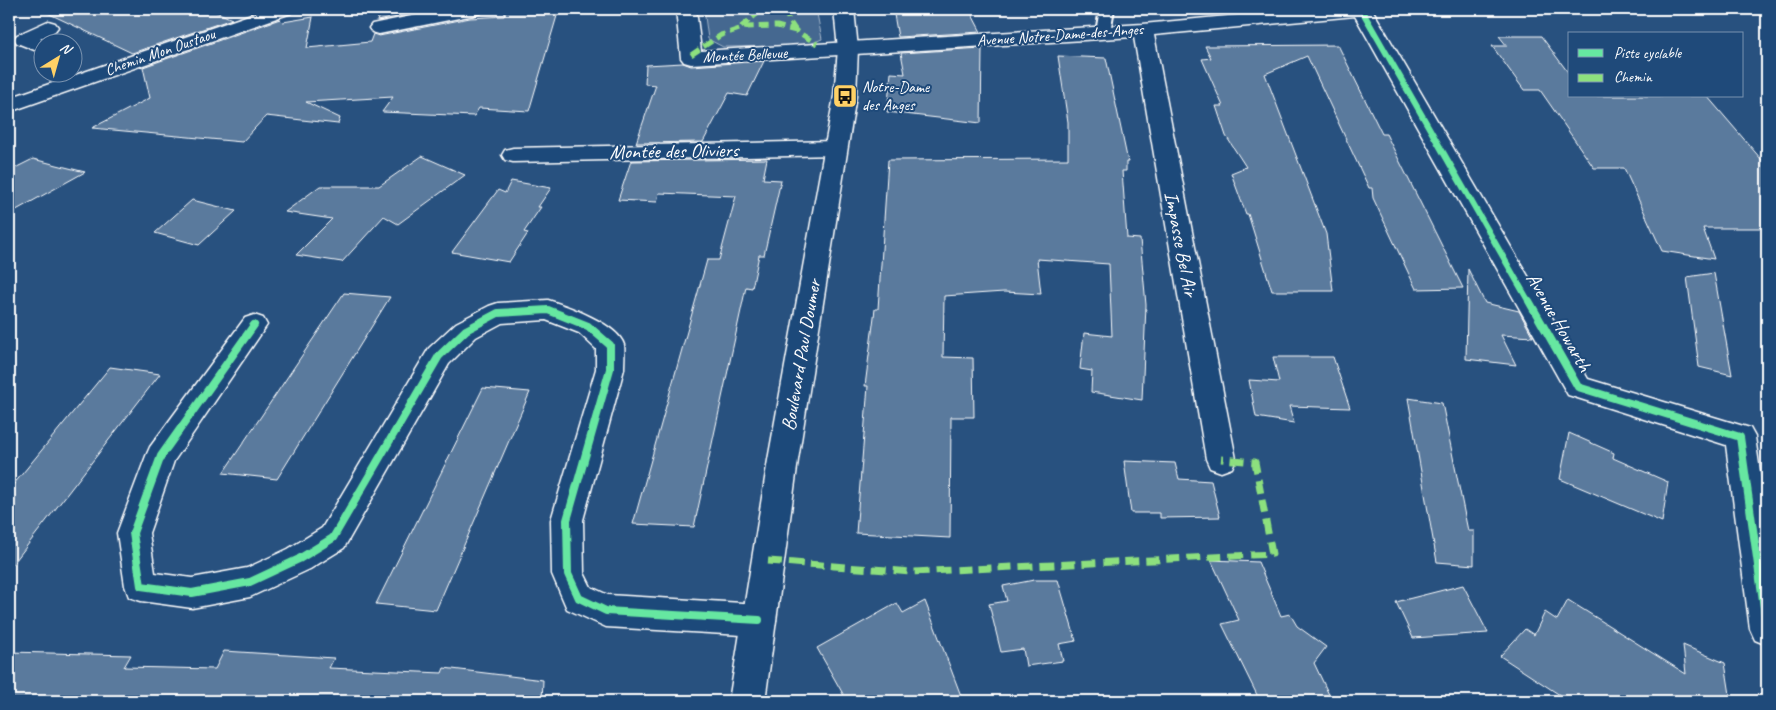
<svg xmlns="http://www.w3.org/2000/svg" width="1776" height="710" font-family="Caveat,sans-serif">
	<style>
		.green { fill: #446890; stroke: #a2b4c8 }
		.building { fill: #5a7a9d; stroke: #fff }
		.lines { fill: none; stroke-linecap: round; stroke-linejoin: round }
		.service-casing { stroke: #fff; stroke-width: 4 }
		.minor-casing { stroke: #fff; stroke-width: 3 }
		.tertiary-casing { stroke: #fff; stroke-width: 3 }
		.service { fill: #1f4a7a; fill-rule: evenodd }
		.minor { fill: #1f4a7a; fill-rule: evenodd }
		.tertiary { fill: #1f4a7a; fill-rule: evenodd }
		.quiet-far1 { stroke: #8de07e; stroke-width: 5; stroke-dasharray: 10 5; stroke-linecap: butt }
		.quiet { stroke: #8de07e; stroke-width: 7; stroke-dasharray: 14 7; stroke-linecap: butt }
		.cycleway-far1-casing { stroke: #1f4a7a; stroke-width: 9 }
		.cycleway-casing { stroke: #1f4a7a; stroke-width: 11 }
		.cycleway-far1 { stroke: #66e7a1; stroke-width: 6 }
		.cycleway { stroke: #66e7a1; stroke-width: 8 }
		.labels { text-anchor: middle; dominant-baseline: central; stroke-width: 4; stroke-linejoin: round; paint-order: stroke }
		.far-street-label { font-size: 16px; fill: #fff; stroke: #1f4a7a }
		.far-poi-label { font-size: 16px; fill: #fff; stroke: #1f4a7a; text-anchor: start }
		.street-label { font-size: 20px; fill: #fff; stroke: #1f4a7a }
	</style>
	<rect width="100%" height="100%" fill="#28517f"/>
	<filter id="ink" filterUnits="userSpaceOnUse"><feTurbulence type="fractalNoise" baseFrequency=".02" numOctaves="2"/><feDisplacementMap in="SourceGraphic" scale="10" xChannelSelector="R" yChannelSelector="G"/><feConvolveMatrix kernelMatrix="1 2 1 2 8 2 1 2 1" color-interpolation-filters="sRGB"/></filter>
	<g filter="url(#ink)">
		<path class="green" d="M704,9h112l6,30 -17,7 -82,1 -15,-8z"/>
		<path class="building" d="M39,9h171l22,10 -100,34z
			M381,9h42l1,3 -47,9z
			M559,9l-30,102 -50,-3 -5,8 -92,-4 11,-15 -87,5 34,16 -2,6 -72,-8 -24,26 -150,-14 58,-30 -7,-31 137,-48 3,3 30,-5 -6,31 63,-6 3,-8 6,2 91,-18 34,-2 2,-6z
			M893,9h76l12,23 -83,5z
			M1499,36h42l29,39v21h137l60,70v62h-64l11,31 -52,-8 -38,-83h-30l-54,-78h-16l-32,-44h15z
			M1338,45l44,89h4l77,154 -47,1 -43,-91 -1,-10h-3l-62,-132 -42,18 61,160 7,57h-61l-24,-77h-2l-15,-41 15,-6 -20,-31 -10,-30h7l-21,-47 9,-1 -6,-12z
			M982,48l-1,75 -94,-11 4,-39 14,1 -4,-21z
			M1058,56l48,2 22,104h-2v9h-4l5,67 13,1 6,66 -4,95 -51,-8 1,-21 -12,-2 4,-36 28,3 -3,-72 -72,-5 4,35 -37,-2 -60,4 -1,61 30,1 1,59h-23l-1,121 -94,-5 12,-147h-3l10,-77h3l10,-149 180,-1v-37z
			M764,61l-17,35 -18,-3 -26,49 -67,1 20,-58 -11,-1 1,-19 37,-2 8,3z
			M422,156l43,19 -67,49 -14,-8 -42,46 -46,-7 36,-36 -47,-7 35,-26h59z
			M33,159l52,13 -76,42v-43z
			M767,159l-4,20 18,1 -17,75h-5l-7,33 -6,-1 -52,240 -61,-3 74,-264h12l17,-64 -77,-3 -2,9 -39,-2 13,-39z
			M511,181l40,7 -13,19h3l-17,25 4,1 -19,29 -57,-10 46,-62 7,3z
			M192,200l44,11 -37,34 -44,-12z
			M1468,269l17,34 34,8 14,26 -32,-2 15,30 -50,-6z
			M1714,273l18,102 -33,-8 -12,-90z
			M344,293l46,4 -113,182 -54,-6z
			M1273,357h60l17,51 -61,-2 5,17 -38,-6 -7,-37 30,2z
			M110,367l50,7 -151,195v-79z
			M483,388l47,4 -94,218 -60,-6z
			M1408,398l34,5 26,128h6v34l-37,-3z
			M1569,433l45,20 -1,5 55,24 -6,40 -102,-43z
			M1124,461l51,2 4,16 32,2 9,36 -60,1v-5h-29z
			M1211,560l47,2 23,54 9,-2 7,12 29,21 -12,16 18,38h-72l-38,-77 17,-4z
			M1034,580h24l18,61 -17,3 4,17 -37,5 -3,-17 -22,3 -12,-48 18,-3 -4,-15z
			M1463,585l25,48 -75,5 -17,-36z
			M1568,600l118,74 -3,-29 42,18 6,38h-162l-69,-45 25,-27 9,6 11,-23 12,8z
			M925,601l38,100h-116l-30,-53 80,-45 6,10z
			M224,651l110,7 -5,10 113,5 2,-5 99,12 -1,21h-533v-49l122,3 -7,12 91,2z"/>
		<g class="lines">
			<defs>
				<path id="service" d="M1100,9h14l-4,23 -2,3h-10l-2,-3z
					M1240,9h14l2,10 -2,3h-10z"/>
				<path id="minor" d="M266,9h28l-3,4 -282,99v-14z
					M446,9h38l-3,4 -7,2 -95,19 -7,-2 -3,-4 3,-4z
					M676,9h20l5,42 442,-27 160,-15h69l216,370 162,49 5,9 12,83v125l-12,-5 -5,-11 -24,-184 -158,-50 -213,-379 -201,19 82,424 -4,9 -11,4 -11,-4 -4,-9 -72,-422 -443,27 -7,-2 -3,-4z
					M48,21l7,2 3,4 -3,4 -15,8 9,3h-7v11l-25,-10 -3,-4 3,-4z
					M836,141l8,2 3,5 -3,5 -8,2 -323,7 -8,-2 -3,-5 3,-5 8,-2z
					M548,300c19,6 70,24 76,45 1,7 0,17 0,24l-41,151 1,53 7,14 17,8 151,9 12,5 5,11 -5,11 -12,5 -153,-9 -39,-18 -15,-35 -1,-54 45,-151v-20l-17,-16 -33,-13 -44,3 -26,14 -27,27 -105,184 -34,21 -60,28 -58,11 -51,-7 -12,-4 -4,-11 -8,-53 29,-77 4,-9 95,-129 9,-3 9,3 4,7 -93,136 -25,72 6,40 37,5 55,-10 41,-19 34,-21 107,-180 27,-25 33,-17 9,-3z"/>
				<path id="tertiary" d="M834,9h20l4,40 -2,47 -58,364 -33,241h-36l39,-241 66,-364 4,-47z"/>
			</defs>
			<use href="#service" class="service-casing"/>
			<use href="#minor" class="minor-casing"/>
			<use href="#tertiary" class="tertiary-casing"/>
			<use href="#service" class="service"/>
			<use href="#minor" class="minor"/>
			<use href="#tertiary" class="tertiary"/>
			<path class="quiet-far1" d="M787,9l1,10 8,12
				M741,27l22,-18
				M691,55l30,-20 25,-8 31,-1 19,5 21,13"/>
			<path class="quiet" d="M768,561l144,11 360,-18 -17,-92 -34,-3"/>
			<defs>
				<path id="cycleway-far1" d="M1361,9l168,293"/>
				<path id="cycleway" d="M1529,301l49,86 162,50 27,192
					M254,325l-93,131 -28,77 8,53 51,7 58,-11 49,-23 34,-21 106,-182 27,-26 32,-17 50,-3 40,16 22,19v24l-43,151 1,54 11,24 27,13 153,9"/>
			</defs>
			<use href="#cycleway-far1" class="cycleway-far1-casing"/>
			<use href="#cycleway" class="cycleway-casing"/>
			<use href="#cycleway-far1" class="cycleway-far1"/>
			<use href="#cycleway" class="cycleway"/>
		</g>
	</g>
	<defs>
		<symbol id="bus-square" viewBox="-11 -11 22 22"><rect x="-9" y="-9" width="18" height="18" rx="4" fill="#ffd166" stroke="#1f4a7a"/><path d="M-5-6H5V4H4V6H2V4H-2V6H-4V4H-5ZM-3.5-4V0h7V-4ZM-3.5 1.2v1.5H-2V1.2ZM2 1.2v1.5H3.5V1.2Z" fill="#111"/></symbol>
	</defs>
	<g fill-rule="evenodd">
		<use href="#bus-square" x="831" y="82" width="28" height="28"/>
	</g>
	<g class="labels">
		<g class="far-street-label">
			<text transform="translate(1060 35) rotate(-4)">Avenue Notre-Dame-des-Anges</text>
			<text transform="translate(160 52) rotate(-19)">Chemin Mon Oustaou</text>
			<text transform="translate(745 55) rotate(-3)">Montée Bellevue</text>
		</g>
		<g class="far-poi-label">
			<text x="862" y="87">Notre-Dame<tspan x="862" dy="18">des Anges</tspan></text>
		</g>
		<g class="street-label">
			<text transform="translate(674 151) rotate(-1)">Montée des Oliviers</text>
			<text transform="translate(1181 244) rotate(79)">Impasse Bel Air</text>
			<text transform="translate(1559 322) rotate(60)">Avenue Howarth</text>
			<text transform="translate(801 355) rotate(-80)">Boulevard Paul Doumer</text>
		</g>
	</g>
	<rect width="1776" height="710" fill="none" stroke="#1f4a7a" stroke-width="30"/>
	<rect x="15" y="15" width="1746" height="680" fill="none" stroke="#fff" stroke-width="2" filter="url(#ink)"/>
	<rect x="1568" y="32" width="175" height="65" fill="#1f4a7a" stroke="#7992af"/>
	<rect x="1578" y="49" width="25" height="8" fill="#66e7a1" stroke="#7992af"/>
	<text x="1614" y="58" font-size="15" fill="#ffffff">Piste cyclable</text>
	<rect x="1578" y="74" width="25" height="8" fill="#8de07e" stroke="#7992af"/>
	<text x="1614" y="82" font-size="15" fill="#ffffff">Chemin</text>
	<g transform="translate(58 58) rotate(37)"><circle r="24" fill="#1f4a7a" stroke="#7992af"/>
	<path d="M0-4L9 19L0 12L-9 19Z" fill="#ffd166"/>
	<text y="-8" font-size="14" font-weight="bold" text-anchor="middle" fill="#ffffff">N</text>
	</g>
</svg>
